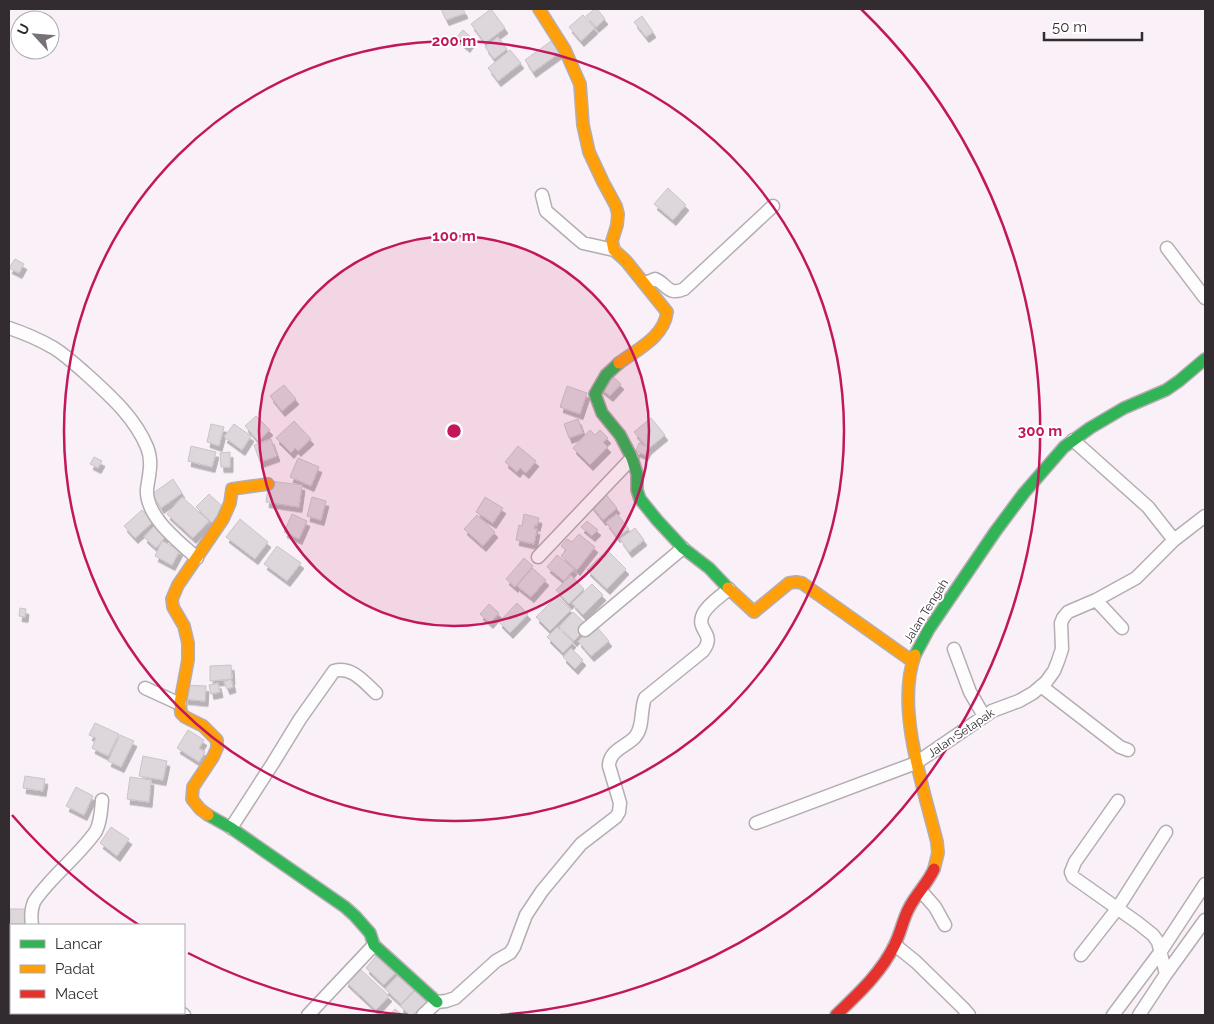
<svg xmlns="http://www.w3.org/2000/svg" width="1214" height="1024" font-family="Raleway,sans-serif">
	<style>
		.building { fill: #ddd7dc; stroke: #cac3c8; filter: url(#shadow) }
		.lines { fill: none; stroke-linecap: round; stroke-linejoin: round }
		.street-casing { stroke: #b4adb2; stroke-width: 15 }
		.fast-casing { stroke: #b4adb2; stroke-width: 14 }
		.slow-casing { stroke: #b4adb2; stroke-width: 14 }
		.jam-casing { stroke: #b4adb2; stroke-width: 14 }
		.street { stroke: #fefdfe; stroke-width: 12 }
		.fast { stroke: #30b455; stroke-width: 11 }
		.slow { stroke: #ff9f0a; stroke-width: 11 }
		.jam { stroke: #e5322d; stroke-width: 11 }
		.ring { fill: none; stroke: #c2185b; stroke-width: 2.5 }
		.labels { text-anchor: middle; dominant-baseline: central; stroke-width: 4; stroke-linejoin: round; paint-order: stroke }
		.street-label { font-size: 12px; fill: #322c31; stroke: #fff }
		.centre { fill: #c2185b; stroke: #fff; stroke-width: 2.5 }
		.ring-label { font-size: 15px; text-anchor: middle; font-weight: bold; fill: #c2185b; stroke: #fff; stroke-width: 4; stroke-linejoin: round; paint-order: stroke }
	</style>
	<defs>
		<filter id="shadow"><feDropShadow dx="3" dy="5.5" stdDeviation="0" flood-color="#0004"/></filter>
	</defs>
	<rect width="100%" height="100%" fill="#faf1f8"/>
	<path class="building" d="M441,9h22l2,4 -19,7z
		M491,9l14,19 -20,15 -14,-19z
		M595,9h2l8,10 -9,8 -10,-11z
		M583,15l12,13 -14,13 -12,-14z
		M642,16l11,16 -7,5 -12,-15z
		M463,30l10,9 -6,8 -11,-9z
		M498,37l9,12 -13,10 -9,-12z
		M554,39l8,12 -29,21 -8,-12z
		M510,50l11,13 -23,18 -10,-13z
		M668,188l18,17 -13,15 -19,-16z
		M15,259l9,5 -5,9 -10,-5z
		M611,375l10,9 -11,12 -10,-8z
		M284,385l12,14 -14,12 -12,-15z
		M567,386l20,7 -7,21 -20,-7z
		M256,416l14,14 -12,11 -13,-15z
		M651,418l14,17 -17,14 -3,6 -9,-4 3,-8 7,3 -12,-14z
		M578,419l5,14 -14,5 -5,-14z
		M294,421l17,18 -13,12 -3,-3 -4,5 -15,-15z
		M211,424l13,3 -5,19 -12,-4z
		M234,424l17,12 -9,14 -18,-13z
		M590,430l5,5 5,-5 8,8 -5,4 5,5 -18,18 -17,-17z
		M271,439l6,17 -17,6 -6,-17z
		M191,446l25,6 -4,15 -24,-6z
		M518,446l18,15 -10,12 -6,-5 -3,4 -12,-10z
		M230,452v15h-9l-1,-14z
		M94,457l8,4 -4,7 -8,-4z
		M298,458l21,9 -8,19 -21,-9z
		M173,479l9,14 -21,15 -9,-14z
		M269,481l33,4 -3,22 -33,-5z
		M604,492l13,16 -14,12 -13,-16z
		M209,494l16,15 -13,14 -16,-16z
		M182,497l27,24 -16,17 -26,-24z
		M312,497l14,4 -5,19 -14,-4z
		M485,497l18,11 -10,15 -17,-11z
		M142,510l11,12 -18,16 -11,-12z
		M292,514l15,7 -8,18 -15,-7z
		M524,514l15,4 -2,8 -2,-1 -1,4h3l-3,15 -18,-4 3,-15 3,1z
		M617,514l12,15 -12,8 -11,-15z
		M477,515l18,17 -12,14 -19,-17z
		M240,519l28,23 -13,17 -29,-22z
		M587,521l11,9 -6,6 -11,-9z
		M155,525l12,10 -11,13 -12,-11z
		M635,528l9,12 -15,12 -9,-13z
		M579,534l16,13 -18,23 -16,-14 5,-6 -5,-4 6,-7 5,3z
		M162,541l18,9 -8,15 -17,-9z
		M277,546l24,17 -14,18 -23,-17z
		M607,550l19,19 -19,20 -20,-19z
		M557,555l17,14 -10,12 -17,-14z
		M524,558l9,8 -18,21 -9,-8z
		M532,568l14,12 -15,17 -14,-11z
		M571,575l13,14 -15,15 -13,-14z
		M592,584l11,11 -20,20 -11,-12z
		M557,596l14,14 -21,21 -14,-14z
		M517,603l11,11 -18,19 -11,-11z
		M489,604l10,9 -9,10 -10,-9z
		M20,608l6,1 -1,8 -6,-1z
		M573,612l15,14 -14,15 -15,-14z
		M596,626l13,15 -18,15 -13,-15z
		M557,627l16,15 -10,11 -16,-16z
		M571,648l12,12 -8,9 -12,-12z
		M231,665l1,14 -22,2v-15z
		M231,679l2,8 -6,2 -3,-7z
		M218,683l2,9 -9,2 -2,-9z
		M186,685l20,1 -1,15 -20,-2z
		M95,723l24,11 -11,22 -16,-8 4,-10 -7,-3z
		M188,730l16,10 -5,8 6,4 -6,10 -22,-14z
		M120,735l14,6 -13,26 -13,-6z
		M143,756l24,5 -4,19 -24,-4z
		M25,776l20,3 -2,12 -20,-3z
		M130,777l21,3 -2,22 -22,-3z
		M76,787l17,9 -9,19 -18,-9z
		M111,827l18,12 -12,17 -17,-13z
		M10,909h16v15h-15z
		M377,955l19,17 -12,13 -18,-17z
		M358,967l31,29 -13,14 -31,-29z
		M400,973l16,15 -15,16 -16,-15z
		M417,989l11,12 -15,14h-3l-10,-9z
		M395,1009l7,6h-12z"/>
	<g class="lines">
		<defs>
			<path id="street" d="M542,195l4,16 31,27 6,5 31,7
				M1167,248l38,50
				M645,283l10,-4c12,5 13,17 29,10l89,-83
				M9,328c15,5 31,12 45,20 11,7 21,16 30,24 24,22 50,44 63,75 6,15 2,27 0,42 -2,27 31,52 50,69
				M1073,440l75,67 26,33
				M538,557l94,-99
				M1096,600l26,28
				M585,630l98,-82
				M954,649l16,43 14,24
				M1041,686l79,61 8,3
				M145,688l35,16
				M1118,801l-43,61 -4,10 2,5 65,46 15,12 5,7 8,32
				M756,823l160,-60 76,-52 27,-10 14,-8 13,-11 8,-11 4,-10 4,-12 -1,-26 2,-5 5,-6 28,-12 40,-22 38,-38 31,-24
				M231,828l42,-65 27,-44 34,-48c18,-5 30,11 42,22
				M921,891l14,16 10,18
				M32,925c-1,-7 -1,-16 2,-23 4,-7 10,-13 15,-19 15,-17 34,-33 47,-52 5,-10 5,-20 6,-31
				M895,945l21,17 47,46 6,7
				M1081,955l36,-46 49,-77
				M181,1013l3,2
				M40,1015l1,-2
				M308,1015l66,-70
				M423,1015l14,-13 9,-1 9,-3 41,-37 14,-8 4,-6 12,-32 16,-24 39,-47 35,-27 3,-5 1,-9 -11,-37c0,-16 17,-19 26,-29 9,-10 5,-27 10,-39l58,-47c14,-18 -8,-20 0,-37 5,-10 18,-18 26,-25
				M1113,1015l48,-64 44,-67
				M1139,1015l27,-41 39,-54"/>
			<path id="fast" d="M619,363l-13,12 -11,19 7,19 18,22 12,23 5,16v16l3,9 17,21 26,28 26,20 19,20
				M915,655l14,-26 66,-97 29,-39 40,-46 26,-19 34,-20 42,-18 13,-9 26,-22
				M208,815l23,13 114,79 10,9 15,17 4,12 63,57"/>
			<path id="slow" d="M539,9l26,41 15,34 3,41 6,27 14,30 13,24 2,8 -1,11 -5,16 2,9 12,11 41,51c-3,25 -29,37 -48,51
				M728,588l26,24 35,-29 7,-1 6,1 110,78
				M915,655c-20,52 9,134 22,187l1,11 -4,16
				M208,815l-8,-6 -8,-10 1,-12 20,-30 4,-9v-8l-14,-14 -18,-9 -4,-4 -1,-10 8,-43v-17l-4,-17 -11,-19 -1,-8 6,-14 45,-66 7,-16 2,-14 36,-5"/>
			<path id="jam" d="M836,1015c22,-21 46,-43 59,-71 6,-12 8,-25 14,-36 7,-14 19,-25 25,-39"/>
		</defs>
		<use href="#street" class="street-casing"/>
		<use href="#fast" class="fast-casing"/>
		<use href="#slow" class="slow-casing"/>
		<use href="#jam" class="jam-casing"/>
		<use href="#street" class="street"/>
		<use href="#fast" class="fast"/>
		<use href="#slow" class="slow"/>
		<use href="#jam" class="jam"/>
	</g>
	<circle cx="454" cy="431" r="195" fill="#c2185b" fill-opacity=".12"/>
	<g class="ring">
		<circle cx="454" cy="431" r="195"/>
		<circle cx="454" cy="431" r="390"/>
		<path d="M408 1015A586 586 0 0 1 188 953M139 925A586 586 0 0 1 12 815M861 9A586 586 0 0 1 500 1015"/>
	</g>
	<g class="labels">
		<g class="street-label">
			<text transform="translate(926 611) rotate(-58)">Jalan Tengah</text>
			<text transform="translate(961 733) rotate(-34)">Jalan Setapak</text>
		</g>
	</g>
	<circle cx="454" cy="431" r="8" class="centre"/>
	<g class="ring-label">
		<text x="454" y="46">200 m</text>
		<text x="454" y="241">100 m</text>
		<text x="1040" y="436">300 m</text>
	</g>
	<rect width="1214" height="1024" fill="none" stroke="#322c31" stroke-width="20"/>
	<rect x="10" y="924" width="175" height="90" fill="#ffffff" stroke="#adabad"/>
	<rect x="20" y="940" width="25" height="8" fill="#30b455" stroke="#adabad"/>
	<text x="55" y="949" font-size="15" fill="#322c31">Lancar</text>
	<rect x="20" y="965" width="25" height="8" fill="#ff9f0a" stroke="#adabad"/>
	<text x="55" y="974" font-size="15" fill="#322c31">Padat</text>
	<rect x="20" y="990" width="25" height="8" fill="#e5322d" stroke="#adabad"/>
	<text x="55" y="999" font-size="15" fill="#322c31">Macet</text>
	<g transform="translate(35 35) rotate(296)"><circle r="24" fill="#ffffff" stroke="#adabad"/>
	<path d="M0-4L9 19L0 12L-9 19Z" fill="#787177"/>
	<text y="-8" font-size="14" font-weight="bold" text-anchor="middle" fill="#322c31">U</text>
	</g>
	<path d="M1044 32v8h98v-8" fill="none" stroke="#322c31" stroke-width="2.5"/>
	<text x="1052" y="32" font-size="15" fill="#322c31" stroke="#ffffff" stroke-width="4" paint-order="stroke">50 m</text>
</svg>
